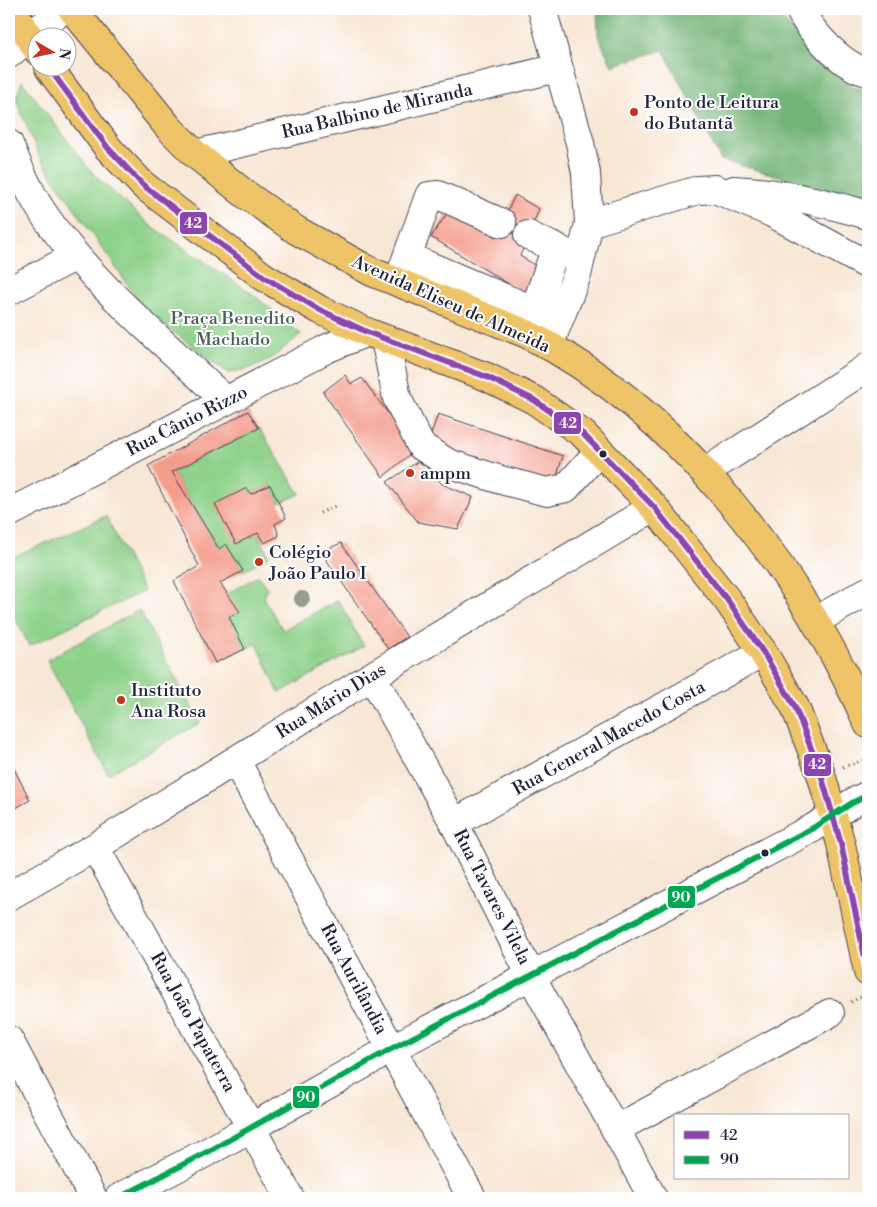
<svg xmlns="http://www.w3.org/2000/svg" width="877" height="1207" font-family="'Libre Bodoni',serif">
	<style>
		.green { fill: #8fd28b; stroke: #587a63 }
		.forest { fill: #73b477; stroke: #4a6b59 }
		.building { fill: #f59d8d }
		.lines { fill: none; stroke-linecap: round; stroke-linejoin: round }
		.minor-casing { stroke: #424052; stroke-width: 30 }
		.major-casing { stroke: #424052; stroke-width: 30 }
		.path { stroke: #424052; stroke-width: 3; stroke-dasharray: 1 4; stroke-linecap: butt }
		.minor { stroke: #fff; stroke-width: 28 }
		.major { stroke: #efc469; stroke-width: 28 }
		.bus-1-casing { stroke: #fff; stroke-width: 10 }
		.bus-2-casing { stroke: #fff; stroke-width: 10 }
		.bus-1 { stroke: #8e44ad; stroke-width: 6 }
		.bus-2 { stroke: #00a651; stroke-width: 6 }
		.tree { fill: #979d90 }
		.poi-dot { fill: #c8321e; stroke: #fff; stroke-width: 2 }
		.bus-dot { fill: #22223b; stroke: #fff; stroke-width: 2 }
		.labels { text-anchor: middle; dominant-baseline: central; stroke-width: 4; stroke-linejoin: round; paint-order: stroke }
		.poi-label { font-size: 18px; fill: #22223b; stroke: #fff; text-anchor: start }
		.street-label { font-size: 18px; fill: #22223b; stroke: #fff }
		.park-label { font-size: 18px; fill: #486057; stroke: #fff }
		.line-badge { stroke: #fff; stroke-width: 2 }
		.badge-label { font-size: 14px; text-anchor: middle; font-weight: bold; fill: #fff }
	</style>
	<rect width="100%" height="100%" fill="#fff"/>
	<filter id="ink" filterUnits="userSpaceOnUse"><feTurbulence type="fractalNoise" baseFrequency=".02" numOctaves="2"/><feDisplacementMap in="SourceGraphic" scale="10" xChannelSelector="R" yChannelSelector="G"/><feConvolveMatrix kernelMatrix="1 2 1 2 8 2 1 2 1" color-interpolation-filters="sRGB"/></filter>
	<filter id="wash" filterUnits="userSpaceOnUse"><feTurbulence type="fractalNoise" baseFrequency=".0096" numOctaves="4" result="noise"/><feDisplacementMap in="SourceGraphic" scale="20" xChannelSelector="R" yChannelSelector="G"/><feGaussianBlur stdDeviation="1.12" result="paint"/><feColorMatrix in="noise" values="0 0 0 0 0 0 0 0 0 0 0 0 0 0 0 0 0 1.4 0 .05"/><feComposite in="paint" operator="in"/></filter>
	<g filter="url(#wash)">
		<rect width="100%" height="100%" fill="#f8e7d5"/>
		<path class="green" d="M22,81l72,94 57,51 99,66 51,42 -29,24 -24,11 -20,4 -82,-62 -105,-151 -25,-60z
			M259,428l41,66 -21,9 -9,-18 -19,9 -4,-5 11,44 11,23 -26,15 -17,-26 -7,4 -47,-77z
			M106,516l38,75 -115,55 -20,-41v-46z
			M258,576l9,12 -3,11 19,31 55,-30 26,46 -85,47 -22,-49 -12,5 -16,-32 -2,-23z
			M139,610l61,113 -92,51 -61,-114z"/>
		<path class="forest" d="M597,9h174l82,78 15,3v111l-147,-41 -58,-110 -51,16 -14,-30z"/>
		<g id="blocks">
			<path class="building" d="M515,195l24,14 -19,47 26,16 -19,23 -96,-58 19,-28 45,28z
				M345,375l6,9 11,-6 53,72 -32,27 -60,-85z
				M248,411l11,17 -87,44 47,77 7,-5 17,27 -23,12 20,29 -11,5 16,32 -30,14 -41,-82 25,-15 -51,-100z
				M438,414l125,42 -9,29 -126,-42z
				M420,460l22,24 31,13 -15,32 -40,-7 -31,-40z
				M270,485l16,33 -11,6 4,12 -15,7 -6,-10 -22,11 -21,-40 32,-16 4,6z
				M341,543l66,94 -19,12 -67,-97z
				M9,644l5,12 -5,3z
				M9,759l21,41 -21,12 4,9 -4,2z"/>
		</g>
	</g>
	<g filter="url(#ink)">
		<use href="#blocks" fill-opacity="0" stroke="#424052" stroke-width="1"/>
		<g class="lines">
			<defs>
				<path id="minor" d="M542,9l38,134 6,30 3,50 -12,52 -28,70
					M799,9c12,23 43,58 69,63
					M9,54l54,-45
					M9,144c10,25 21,50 36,72 49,70 119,126 181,185
					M195,154l363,-86
					M734,190c47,2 90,12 134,25
					M589,223l109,-33 17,-1 57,24 96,52
					M528,235l44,21
					M408,257l127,54 25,6
					M398,282l31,-86 9,-1 64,28
					M9,291l67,-35
					M529,326l27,-79
					M385,339l12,59 24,48 27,17 53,17 46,12 19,-4 33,-37
					M705,472l163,-105
					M9,513l319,-165 39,-16
					M815,621l53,-30
					M372,676l82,147 77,153 122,222
					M236,761l236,437
					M454,823l309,-171
					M95,847l195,351
					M9,896l86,-49 277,-171 282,-169
					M9,1040l84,158
					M616,1129l214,-116
					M119,1198l92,-48 180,-101 422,-221 39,-25 16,-8"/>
				<path id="major" d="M12,9l26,42
					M72,9l97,119 26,26 50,40 51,36 76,42 155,62c152,77 273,236 341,390
					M49,68l59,80 35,37 121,92 56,33 47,22 120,45 47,23 49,34 71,73 74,94 35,51 32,55 26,67 20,70 27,128"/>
			</defs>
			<use href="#minor" class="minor-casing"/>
			<use href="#major" class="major-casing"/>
			<path class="path" d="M320,513l17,-8
				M843,767l25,-8
				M851,1002l12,-6"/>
			<use href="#minor" class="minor"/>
			<use href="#major" class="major"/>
			<defs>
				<path id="bus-1" d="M49,68l59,80 35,37 121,92 56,33 47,22 120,45 47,23 49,34 71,73 74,94 35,51 32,55 26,67 20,70 27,128"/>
				<path id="bus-2" d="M119,1198l92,-48 180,-101 422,-221 39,-25 16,-8"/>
			</defs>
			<use href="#bus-1" class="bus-1-casing"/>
			<use href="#bus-2" class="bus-2-casing"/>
			<use href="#bus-1" class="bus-1"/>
			<use href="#bus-2" class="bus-2"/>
		</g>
		<circle class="tree" cx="302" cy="599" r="8"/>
	</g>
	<g class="poi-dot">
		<circle cx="634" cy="112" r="5"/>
		<circle cx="410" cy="473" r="5"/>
		<circle cx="259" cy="562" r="5"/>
		<circle cx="121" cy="700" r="5"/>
	</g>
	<g class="bus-dot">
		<circle cx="603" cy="454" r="4.5"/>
		<circle cx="765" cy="853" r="4.5"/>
	</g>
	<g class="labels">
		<g class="poi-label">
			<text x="644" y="102">Ponto de Leitura<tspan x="644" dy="21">do Butantã</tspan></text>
			<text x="420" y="473">ampm</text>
			<text x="269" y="552">Colégio<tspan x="269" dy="21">João Paulo I</tspan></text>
			<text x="131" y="690">Instituto<tspan x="131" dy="21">Ana Rosa</tspan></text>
		</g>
		<g class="street-label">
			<text transform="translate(377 111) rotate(-13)">Rua Balbino de Miranda</text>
			<text transform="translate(451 304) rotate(24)">Avenida Eliseu de Almeida</text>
			<text transform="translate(187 421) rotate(-27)">Rua Cânio Rizzo</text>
			<text transform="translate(331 701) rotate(-32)">Rua Mário Dias</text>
			<text transform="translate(609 738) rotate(-29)">Rua General Macedo Costa</text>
			<text transform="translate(492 897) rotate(63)">Rua Tavares Vilela</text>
			<text transform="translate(354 979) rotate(62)">Rua Aurilândia</text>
			<text transform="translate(193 1022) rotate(61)">Rua João Papaterra</text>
		</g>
		<g class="park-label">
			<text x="233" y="318">Praça Benedito<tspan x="233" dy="21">Machado</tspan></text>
		</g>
	</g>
	<g class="line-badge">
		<rect x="179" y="211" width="29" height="24" rx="5" fill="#8e44ad"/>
		<rect x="553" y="411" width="29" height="24" rx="5" fill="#8e44ad"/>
		<rect x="803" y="753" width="29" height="24" rx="5" fill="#8e44ad"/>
		<rect x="667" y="885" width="29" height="24" rx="5" fill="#00a651"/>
		<rect x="292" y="1085" width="28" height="24" rx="5" fill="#00a651"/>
	</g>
	<g class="badge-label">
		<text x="193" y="228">42</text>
		<text x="568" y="428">42</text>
		<text x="817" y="769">42</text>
		<text x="681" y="902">90</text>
		<text x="306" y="1102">90</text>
	</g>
	<rect width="877" height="1207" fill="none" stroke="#fff" stroke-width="30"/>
	<rect x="674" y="1114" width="175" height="65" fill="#ffffff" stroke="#a7a7b1"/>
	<rect x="684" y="1131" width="25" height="8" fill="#8e44ad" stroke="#a7a7b1"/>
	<text x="720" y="1140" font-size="15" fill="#22223b">42</text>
	<rect x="684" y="1156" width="25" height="8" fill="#00a651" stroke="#a7a7b1"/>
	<text x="720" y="1164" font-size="15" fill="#22223b">90</text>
	<g transform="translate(52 52) rotate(99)"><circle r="24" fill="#ffffff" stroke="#a7a7b1"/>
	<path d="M0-4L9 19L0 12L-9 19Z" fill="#c8321e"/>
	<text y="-8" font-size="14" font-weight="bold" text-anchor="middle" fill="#22223b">N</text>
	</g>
</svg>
